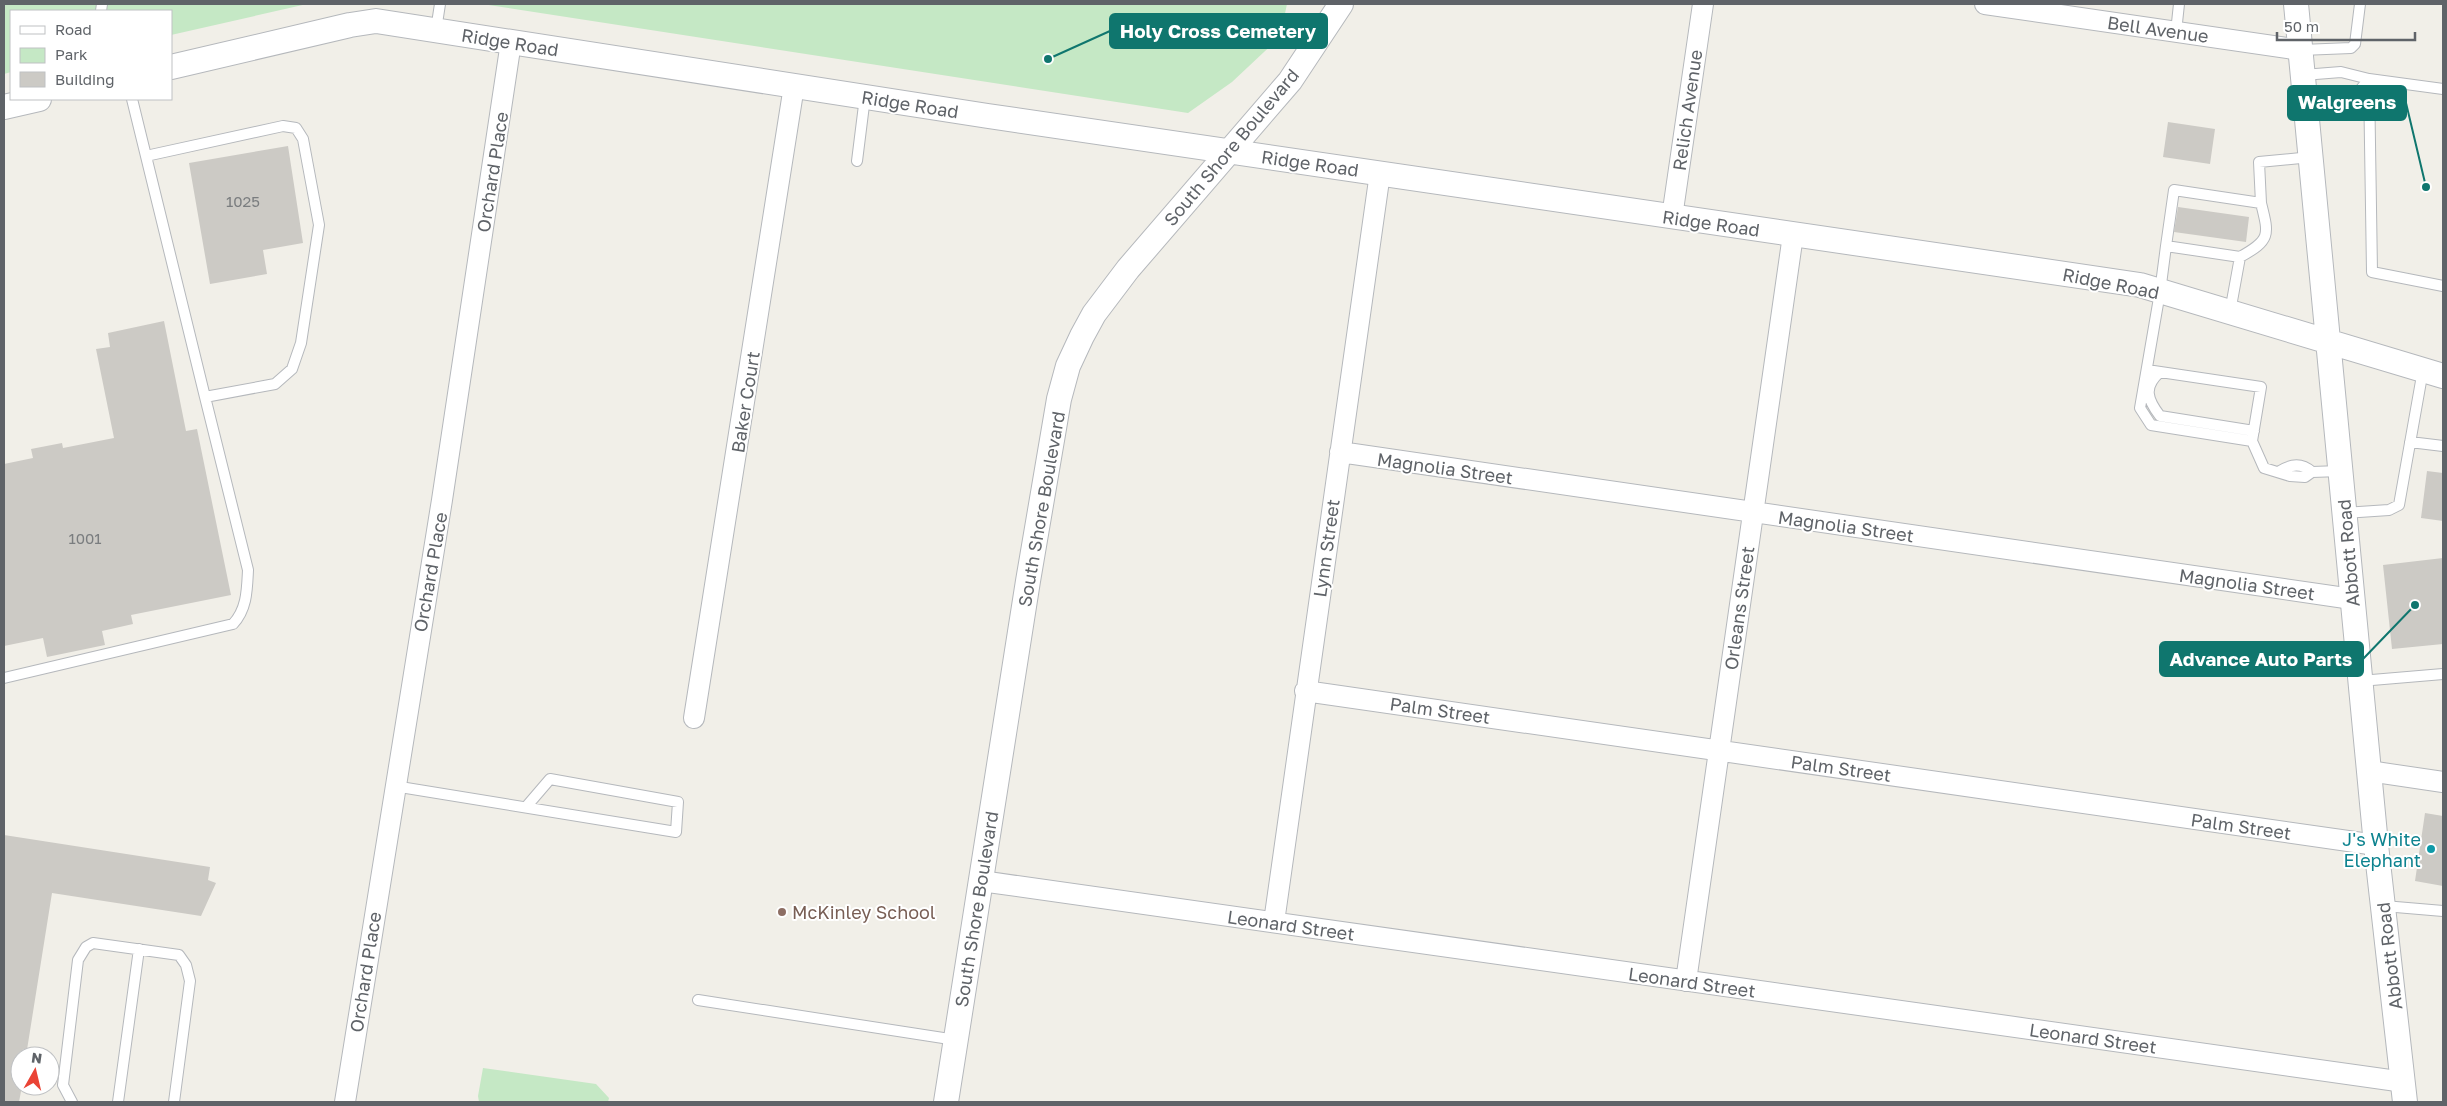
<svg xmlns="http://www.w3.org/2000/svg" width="2447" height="1106" font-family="'Golos Text',sans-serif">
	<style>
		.green { fill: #c5e8c5 }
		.building { fill: #cccac5 }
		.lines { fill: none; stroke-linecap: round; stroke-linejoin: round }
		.service-casing { stroke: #b5b8bc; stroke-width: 12 }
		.minor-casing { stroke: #b5b8bc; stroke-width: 22 }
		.tertiary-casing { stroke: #b5b8bc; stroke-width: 26 }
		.service { stroke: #fff; stroke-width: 10 }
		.minor { stroke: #fff; stroke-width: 20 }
		.tertiary { stroke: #fff; stroke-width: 24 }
		.culture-dot { fill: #0f9aa8; stroke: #fff; stroke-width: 2 }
		.education-dot { fill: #8d6e63; stroke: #fff; stroke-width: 2 }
		.labels { text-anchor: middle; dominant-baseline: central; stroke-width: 4; stroke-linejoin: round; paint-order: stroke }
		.number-label { font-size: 15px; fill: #7a7d7f }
		.street-label { font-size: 18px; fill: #5f6368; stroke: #fff }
		.culture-label { font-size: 18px; fill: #0d838f; stroke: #fff; text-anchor: end }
		.education-label { font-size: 18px; fill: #785e54; stroke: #fff; text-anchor: start }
		.leader { fill: none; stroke: #0f766e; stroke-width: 2 }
		.callout-dot { fill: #0f766e; stroke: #fff; stroke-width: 2 }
		.callout { fill: #0f766e; stroke: #0f766e; stroke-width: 2 }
		.callout-label { font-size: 19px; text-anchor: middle; font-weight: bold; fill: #fff }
	</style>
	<rect width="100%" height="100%" fill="#f1efe8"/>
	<path class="green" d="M4,4h303l-136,31v-24h-160v61l-7,2z
		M482,4h805l-7,33 -48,45 -44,31z
		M483,1068l113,16 13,14 -1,4h-129l-1,-6z"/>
	<path class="building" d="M2168,122l47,7 -5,35 -47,-7z
		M288,146l15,97 -40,7 4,24 -57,10 -21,-121z
		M2178,207l71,10 -3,25 -72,-10z
		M164,321l22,110 11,-2 34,166 -100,20 2,9 -31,7 3,14 -58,12 -4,-19 -39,8v-182l29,-6 -2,-9 31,-6 1,5 51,-10 -18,-89 14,-2 -2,-14z
		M2427,471l16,2v48l-22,-3z
		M2443,558v86l-51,5 -9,-84z
		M2425,813l18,3v70l-28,-5z
		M4,835l206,32 -2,13 8,3 -15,33 -149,-23 -26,163h-6v30h2l-3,16h-15z"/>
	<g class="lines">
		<defs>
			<path id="service" d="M101,11l1,-7
				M436,30l4,-26
				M2176,32l3,-28
				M2301,50l50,-2 4,-4 5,-40
				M2303,75l38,-3 28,7 -18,22 -45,7
				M2443,89l-74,-10 3,193 71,14
				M132,99l73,298 70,-13 17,-15 9,-26 18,-118 -16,-86 -7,-11 -13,-2 -137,30
				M857,161l8,-64
				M2261,203l-2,-41 52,-5
				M2166,246l8,-56 87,13c8,32 10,37 -21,54
				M2230,312l10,-55 -74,-11 -6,46 -20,116 11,17 101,16
				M2147,370l114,17 -9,54 12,27 26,8 15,1 7,-5 28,-1
				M2160,372c-17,15 -13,27 0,44l94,15
				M2410,442l33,4
				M2280,471c11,-7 22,-8 32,1
				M2344,513l45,-3 10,-5 24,-135
				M4,678l229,-54c14,-15 14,-34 15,-54l-43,-173
				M2360,681l83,-7
				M394,786l282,46 2,-30 -128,-23 -24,28
				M2384,906l59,5
				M698,1000l258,40
				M72,1102l-9,-17 15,-125 8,-13 7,-4 86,12 7,10 4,16 -16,121
				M118,1102l21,-153"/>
			<path id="minor" d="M1985,4l316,46
				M1672,217l31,-213
				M1340,452l1012,147
				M1305,691l1071,154
				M694,718l100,-632
				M2369,771l74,11
				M981,881l1423,201
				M1274,922l106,-749
				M1686,981l107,-746
				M345,1102l97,-602 69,-458"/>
			<path id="tertiary" d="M2296,4l80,841 29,257
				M171,67l179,-42 26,-4 612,95 1152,169 303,91
				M4,107l35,-8
				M946,1102l82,-521 31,-182 9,-33 14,-30 12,-22 34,-45 162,-188 51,-77"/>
		</defs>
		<use href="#service" class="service-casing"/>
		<use href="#minor" class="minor-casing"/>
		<use href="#tertiary" class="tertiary-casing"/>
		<use href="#service" class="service"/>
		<use href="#minor" class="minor"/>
		<use href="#tertiary" class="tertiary"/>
	</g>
	<circle class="culture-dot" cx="2431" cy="849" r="5"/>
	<circle class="education-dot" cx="782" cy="912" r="5"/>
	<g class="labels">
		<g class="number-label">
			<text x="243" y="201">1025</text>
			<text x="85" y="538">1001</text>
		</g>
		<g class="street-label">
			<text transform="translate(2158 29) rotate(8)">Bell Avenue</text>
			<text transform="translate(510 42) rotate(9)">Ridge Road</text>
			<text transform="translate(910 104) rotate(9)">Ridge Road</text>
			<text transform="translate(1687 110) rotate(-82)">Relich Avenue</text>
			<text transform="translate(1231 147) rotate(-50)">South Shore Boulevard</text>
			<text transform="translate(1310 163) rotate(8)">Ridge Road</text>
			<text transform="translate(492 172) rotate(-81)">Orchard Place</text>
			<text transform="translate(1711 223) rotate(8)">Ridge Road</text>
			<text transform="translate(2111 283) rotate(11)">Ridge Road</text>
			<text transform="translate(745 402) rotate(-81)">Baker Court</text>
			<text transform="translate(1445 468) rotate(8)">Magnolia Street</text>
			<text transform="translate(1041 509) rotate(-80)">South Shore Boulevard</text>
			<text transform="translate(1846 526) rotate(8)">Magnolia Street</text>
			<text transform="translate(1326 548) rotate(-82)">Lynn Street</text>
			<text transform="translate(2348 553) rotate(-95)">Abbott Road</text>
			<text transform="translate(430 572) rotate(-80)">Orchard Place</text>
			<text transform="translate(2247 584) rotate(8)">Magnolia Street</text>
			<text transform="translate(1739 608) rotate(-82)">Orleans Street</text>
			<text transform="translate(1440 710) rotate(8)">Palm Street</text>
			<text transform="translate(1841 768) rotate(8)">Palm Street</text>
			<text transform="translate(2241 826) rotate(8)">Palm Street</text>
			<text transform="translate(976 909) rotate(-81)">South Shore Boulevard</text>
			<text transform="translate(1291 925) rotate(8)">Leonard Street</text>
			<text transform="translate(2389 956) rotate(-97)">Abbott Road</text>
			<text transform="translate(365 972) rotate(-81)">Orchard Place</text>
			<text transform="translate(1692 982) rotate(8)">Leonard Street</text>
			<text transform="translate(2093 1038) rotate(8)">Leonard Street</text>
		</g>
		<g class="culture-label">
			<text x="2421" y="839">J's White<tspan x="2421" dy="21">Elephant</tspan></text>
		</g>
		<g class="education-label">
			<text x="792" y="912">McKinley School</text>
		</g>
	</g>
	<path class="leader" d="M1048 59L1110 31M2426 187L2406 103M2415 605L2363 659"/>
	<g class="callout-dot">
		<circle cx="1048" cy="59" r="5"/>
		<circle cx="2426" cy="187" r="5"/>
		<circle cx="2415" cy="605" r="5"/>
	</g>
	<g class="callout">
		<rect x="1110" y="14" width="217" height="34" rx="5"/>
		<rect x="2288" y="86" width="118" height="34" rx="5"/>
		<rect x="2160" y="642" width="203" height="34" rx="5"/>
	</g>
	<g class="callout-label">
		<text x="1218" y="38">Holy Cross Cemetery</text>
		<text x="2347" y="109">Walgreens</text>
		<text x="2261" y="666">Advance Auto Parts</text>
	</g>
	<rect width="2447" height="1106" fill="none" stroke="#5f6368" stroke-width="10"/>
	<rect x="10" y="10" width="162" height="90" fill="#ffffff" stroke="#bfc1c3"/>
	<rect x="20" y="26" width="25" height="8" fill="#ffffff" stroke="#bfc1c3"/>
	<text x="55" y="35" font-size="15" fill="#5f6368">Road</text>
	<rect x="20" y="48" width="25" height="15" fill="#c5e8c5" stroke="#bfc1c3"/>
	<text x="55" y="60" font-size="15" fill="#5f6368">Park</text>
	<rect x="20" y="72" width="25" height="15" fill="#cccac5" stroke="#bfc1c3"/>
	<text x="55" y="85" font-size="15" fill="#5f6368">Building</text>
	<g transform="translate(35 1071) rotate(8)"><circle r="24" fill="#ffffff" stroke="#bfc1c3"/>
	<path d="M0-4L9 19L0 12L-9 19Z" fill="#ea4335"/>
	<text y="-8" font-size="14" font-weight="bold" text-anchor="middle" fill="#5f6368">N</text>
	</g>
	<path d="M2277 32v8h138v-8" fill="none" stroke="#5f6368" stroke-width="2.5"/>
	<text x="2284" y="32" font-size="15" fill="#5f6368" stroke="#ffffff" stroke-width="4" paint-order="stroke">50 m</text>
</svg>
